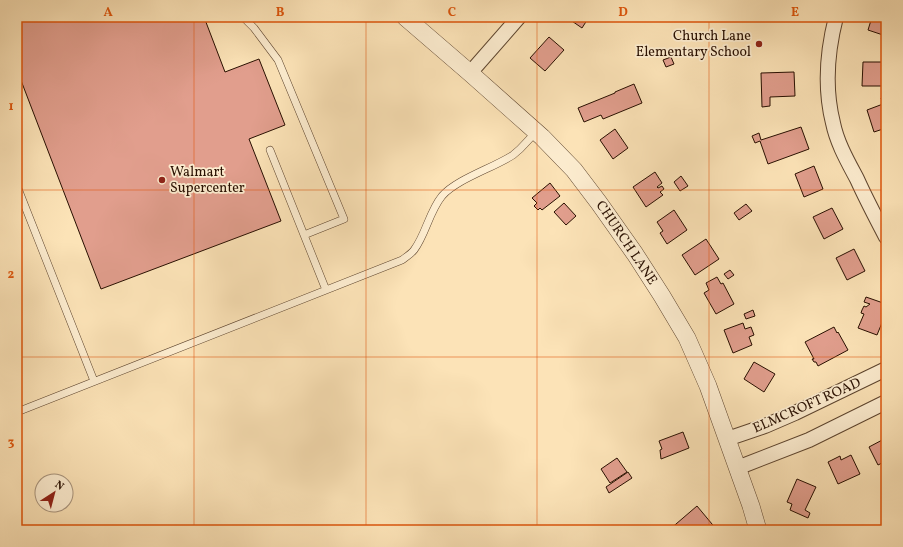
<svg xmlns="http://www.w3.org/2000/svg" width="903" height="547" font-family="Vollkorn,serif">
	<style>
		.building { fill: #e19e8d; stroke: #280f00 }
		.lines { fill: none; stroke-linecap: round; stroke-linejoin: round }
		.service-casing { stroke: #5d442e; stroke-width: 8 }
		.minor-casing { stroke: #5d442e; stroke-width: 16 }
		.tertiary-casing { stroke: #5d442e; stroke-width: 18 }
		.service { stroke: #fdedd0; stroke-width: 7 }
		.minor { stroke: #fdedd0; stroke-width: 14 }
		.tertiary { stroke: #fdedd0; stroke-width: 17 }
		.grid { fill: none; stroke: #de550b; stroke-width: 1; stroke-opacity: 0.55 }
		.poi-dot { fill: #8f2418; stroke: #fdedd0; stroke-width: 1.5 }
		.labels { text-anchor: middle; dominant-baseline: central; stroke-width: 3.5; stroke-linejoin: round; paint-order: stroke }
		.poi-label { font-size: 14px; fill: #280f00; stroke: #fdedd0; text-anchor: end }
		.street-label { font-size: 14px; fill: #280f00; stroke: #fdedd0 }
		.neatline { fill: none; stroke: #de550b; stroke-width: 1.5 }
		.grid-label { font-size: 13px; text-anchor: middle; font-weight: bold; fill: #de550b }
	</style>
	<rect width="100%" height="100%" fill="#fce3b7"/>
	<filter id="stains"><feTurbulence type="fractalNoise" baseFrequency=".005" numOctaves="4"/><feColorMatrix values="0 0 0 0 .2 0 0 0 0 .09 0 0 0 0 .02 0 0 0 .5 -.17"/></filter>
	<radialGradient id="worn" r=".72"><stop offset=".6" stop-color="#630" stop-opacity="0"/><stop offset="1" stop-color="#630" stop-opacity=".3"/></radialGradient>
	<path class="building" d="M17,17h187l21,55 34,-13 26,66 -36,14 32,82 -180,68 -84,-219z
		M566,17h23l-7,11z
		M872,17h14v19l-18,-6z
		M549,37l15,13 -19,21 -15,-13z
		M671,57l3,7 -8,3 -3,-7z
		M863,62h23v24h-24z
		M794,72l1,24 -25,1v9l-8,1 -1,-34z
		M634,84l8,19 -39,16 -2,-4 -17,7 -6,-14 37,-15v-1z
		M886,97v31l-12,4 -7,-22 16,-6 -2,-6z
		M801,127l8,22 -41,15 -8,-23 -5,2 -3,-7 7,-3 2,7z
		M615,129l13,19 -15,11 -13,-19z
		M814,166l9,23 -19,8 -9,-23z
		M655,172l7,11 -5,4 1,1 4,-2 2,3 -4,3 3,3 -17,12 -13,-20z
		M681,176l7,10 -8,5 -6,-9z
		M550,183l10,13 -18,14 -2,-2 -2,2 -4,-4 3,-3 -5,-5z
		M564,203l12,13 -10,9 -12,-13z
		M746,204l6,7 -13,9 -5,-7z
		M832,208l11,21 -19,10 -11,-22z
		M674,210l13,20 -20,14 -7,-11 3,-2 -6,-9z
		M706,239l13,20 -24,16 -13,-20z
		M854,249l11,22 -18,9 -11,-22z
		M730,270l4,5 -6,4 -4,-5z
		M717,277l4,7 2,-1 11,21 -18,10 -12,-21 5,-3 -3,-7z
		M866,297l20,7 -2,7 2,2 -9,22 -19,-7 6,-14 -3,-1 1,-3 2,-4 2,1 4,-3 -6,-2z
		M753,310l2,6 -9,3 -2,-5z
		M743,323l2,6 6,-2 3,8 -5,2 3,8 -19,8 -9,-23z
		M834,327l3,6 1,-1 10,18 -30,16 -2,-4h-2l-2,-3h2l-9,-17z
		M754,362l21,12 -11,18 -20,-13z
		M683,432l6,16 -28,11 -1,-9 2,-1 -3,-8z
		M886,438v23l-8,4 -9,-18z
		M851,455l9,19 -22,10 -10,-22 12,-6 1,4z
		M617,458l10,14 -17,11 -9,-14z
		M628,472l4,6 -23,15 -3,-6z
		M797,479l19,8 -11,23 5,3 -2,5 -18,-8 2,-6 -5,-2z
		M697,506l20,24h-48z"/>
	<g class="lines">
		<defs>
			<path id="service" d="M243,17l11,11 24,32 66,159 -40,16
				M270,150l56,140
				M17,186l77,195
				M17,412l385,-152c4,-3 9,-6 12,-10 12,-16 15,-38 28,-54 15,-17 51,-28 71,-41l7,-6 16,-17"/>
			<path id="minor" d="M836,17c-9,35 -12,70 -3,106 4,20 15,39 24,56 9,20 19,39 29,58
				M470,73l49,-56
				M727,439l38,-13 30,-13 91,-44
				M737,468l72,-28 77,-38"/>
			<path id="tertiary" d="M405,17l65,56 72,64 32,33 25,33 36,51 27,42 25,42 21,48 43,120 7,24"/>
		</defs>
		<use href="#service" class="service-casing"/>
		<use href="#minor" class="minor-casing"/>
		<use href="#tertiary" class="tertiary-casing"/>
		<use href="#service" class="service"/>
		<use href="#minor" class="minor"/>
		<use href="#tertiary" class="tertiary"/>
	</g>
	<path class="grid" d="M194,17v513M366,17v513M537,17v513M709,17v513M17,190h869M17,357h869"/>
	<g class="poi-dot">
		<circle cx="759" cy="44" r="4"/>
		<circle cx="162" cy="180" r="4"/>
	</g>
	<g class="labels">
		<g class="poi-label">
			<text x="751" y="36">Church Lane<tspan x="751" dy="16">Elementary School</tspan></text>
			<text x="170" y="172" text-anchor="start">Walmart<tspan x="170" dy="16">Supercenter</tspan></text>
		</g>
		<g class="street-label">
			<text transform="translate(626 243) rotate(56)">CHURCH LANE</text>
			<text transform="translate(807 406) rotate(-24)">ELMCROFT ROAD</text>
		</g>
	</g>
	<rect width="903" height="547" fill="none" stroke="#fce3b7" stroke-width="44"/>
	<g transform="translate(54 493) rotate(36)"><circle r="19" fill="#fdedd0" stroke="#a8947d"/>
	<path d="M0-3L7 15L0 10L-7 15Z" fill="#8f2418"/>
	<text y="-6" font-size="11" font-weight="bold" text-anchor="middle" fill="#280f00">N</text>
	</g>
	<rect x="22" y="22" width="859" height="503" class="neatline"/>
	<g class="grid-label">
		<text x="108" y="16">A</text>
		<text x="280" y="16">B</text>
		<text x="452" y="16">C</text>
		<text x="623" y="16">D</text>
		<text x="795" y="16">E</text>
		<text x="11" y="110">1</text>
		<text x="11" y="278">2</text>
		<text x="11" y="446">3</text>
	</g>
	<rect width="100%" height="100%" filter="url(#stains)"/>
	<rect width="100%" height="100%" fill="url(#worn)"/>
</svg>
